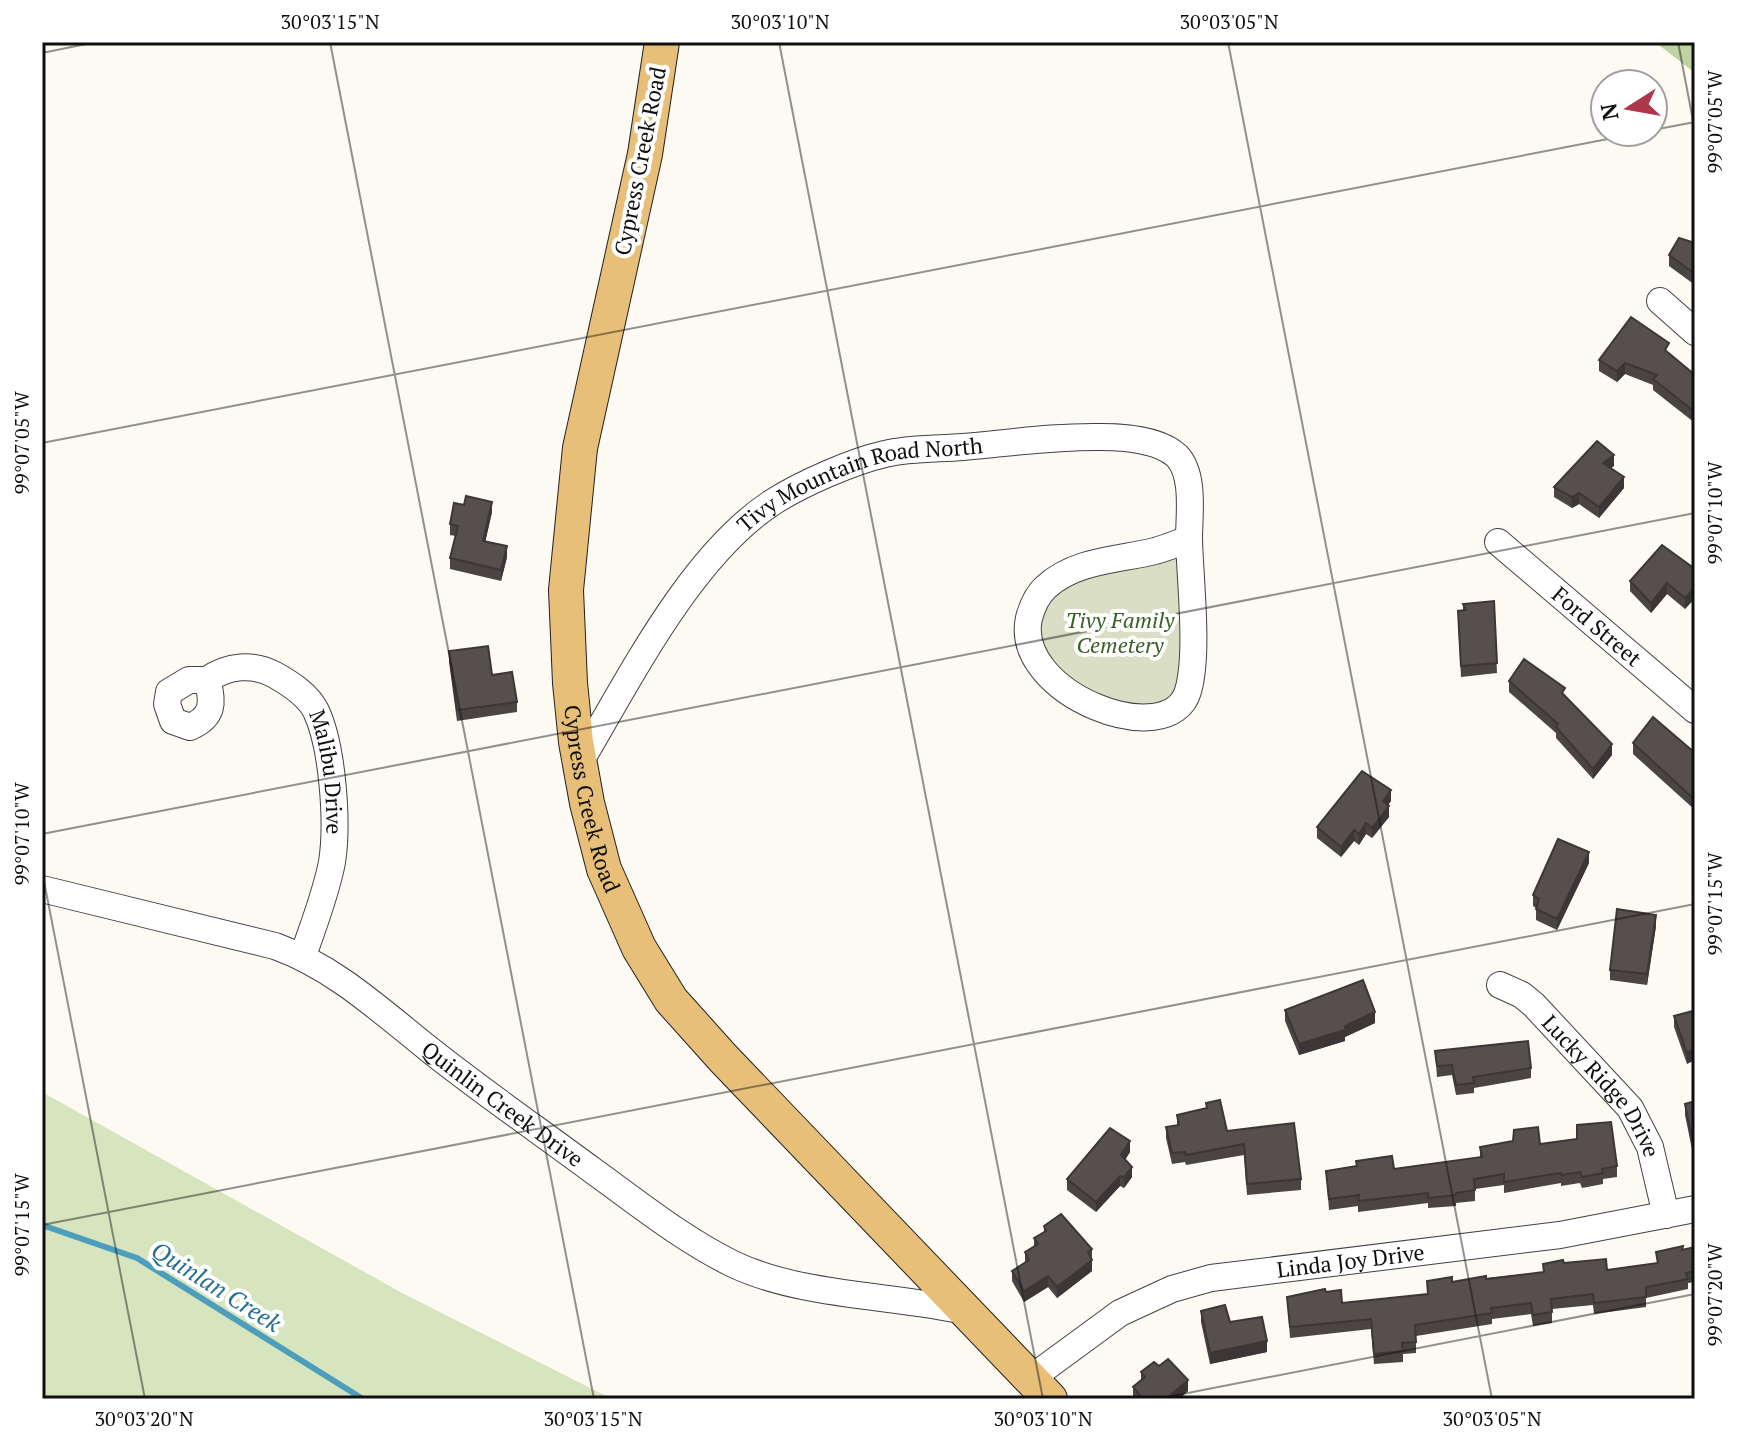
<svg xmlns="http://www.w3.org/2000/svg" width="1737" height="1441" font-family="'PT Serif',serif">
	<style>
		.green { fill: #d7e5bf }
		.forest { fill: #bed3a1 }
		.cemetery { fill: #d9dec5 }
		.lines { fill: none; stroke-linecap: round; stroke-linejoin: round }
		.stream { stroke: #4d9ebd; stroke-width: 6 }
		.minor-casing { stroke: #424242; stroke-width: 28 }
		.major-casing { stroke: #202020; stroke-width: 36 }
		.minor { stroke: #fff; stroke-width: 26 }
		.major { stroke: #e8bf78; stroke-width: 34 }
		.wall { fill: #4a4442 }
		.shaded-wall { fill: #3c3736 }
		.building { fill: #564f4d; stroke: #3c3736; stroke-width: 2 }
		.ticks { fill: none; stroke: #0f0f0f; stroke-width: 2; stroke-opacity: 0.45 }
		.labels { text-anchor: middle; stroke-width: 8; stroke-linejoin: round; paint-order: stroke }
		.street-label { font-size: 22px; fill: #0f0f0f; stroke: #fff }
		.park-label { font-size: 22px; font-style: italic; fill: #395f27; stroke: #fff }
		.water-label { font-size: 24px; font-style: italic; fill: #277092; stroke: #fff }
		.neatline { fill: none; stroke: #0f0f0f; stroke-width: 3 }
		.ticks-label { font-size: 20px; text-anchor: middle; fill: #0f0f0f }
	</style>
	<rect width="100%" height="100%" fill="#fdfaf3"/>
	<path class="green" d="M42 1092 404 1294 612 1399H42Z"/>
	<path class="forest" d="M1655 42H1695V73Z"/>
	<path class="cemetery" d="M1183 549 1181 681 1165 703 1143 709 1117 704 1069 678 1051 660 1042 638 1041 620 1059 586Z"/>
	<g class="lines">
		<path class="stream" d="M42 1225 137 1258 363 1399"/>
		<defs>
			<g id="minor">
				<path d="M1660 301 1695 332"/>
				<path d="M1189 539C1190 580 1199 654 1188 691 1170 754 1012 694 1029 618 1032 607 1037 595 1046 587 1075 560 1118 560 1155 551 1166 548 1178 543 1189 539Z"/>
				<path id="s1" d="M1498 542 1695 710"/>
				<path d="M189 680H207C214 703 213 717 190 727L173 721 167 704 169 692Z"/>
				<path id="s2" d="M207 680C228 665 253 663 275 675 291 684 308 695 316 711 333 747 338 824 332 862 326 894 313 926 303 956"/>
				<path id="s3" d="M580 762C630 678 691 555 773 502 801 484 853 461 885 454 909 448 938 449 963 447 1009 443 1056 436 1102 437 1124 437 1160 440 1177 456 1195 475 1189 515 1189 539"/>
				<path id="s4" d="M42 889 275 946C334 967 381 1011 430 1050 483 1092 538 1130 592 1170 638 1203 682 1239 733 1264 800 1296 892 1295 965 1311"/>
				<path id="s5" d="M1500 985 1522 995 1534 1005 1630 1108 1650 1147 1666 1215"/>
				<path id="s6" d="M1030 1379 1120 1313 1172 1289 1211 1278 1560 1235 1695 1209"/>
			</g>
			<g id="major">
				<path id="s7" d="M662 42 645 154 580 448 566 590 570 683 576 742 587 803 604 869 639 948 671 1000 723 1058 1050 1399"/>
			</g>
		</defs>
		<use href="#minor" class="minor-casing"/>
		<use href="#major" class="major-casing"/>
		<use href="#minor" class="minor"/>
		<use href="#major" class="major"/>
	</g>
	<path class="wall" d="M1695 243V285L1669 266V255Z
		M1695 286V302L1692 299V289Z
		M1669 354 1695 375V423L1653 390V385L1625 374 1617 382 1599 371V360Z
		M1614 466 1611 468 1624 488 1599 518 1579 504 1572 508 1554 497V487Z
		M492 512 485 542 507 557 501 581 450 569V558L456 536 450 535V524Z
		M1695 569V598L1685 609 1667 594 1651 613 1630 591V581Z
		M1494 601 1497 673 1461 677 1458 622 1463 610V604Z
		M449 651 492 675 517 702V712L457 721 449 662Z
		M1509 681 1565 696 1612 755 1593 779 1556 738V733L1509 692Z
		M1633 743 1695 753V810L1633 754Z
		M1391 801 1388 805 1389 817 1372 838 1366 834 1359 845 1354 841 1341 857 1317 838V827Z
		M1589 863 1557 930 1536 920V908L1533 906V895Z
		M1656 926 1647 985 1610 980V970Z
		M1285 1010 1375 1023 1345 1037V1041L1299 1055 1285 1021Z
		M1695 1014 1687 1064 1674 1027V1016Z
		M1435 1051 1531 1068V1078L1474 1088V1093L1456 1095 1452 1075 1437 1077Z
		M1695 1101V1164L1685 1115V1104Z
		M1177 1115 1227 1131 1301 1179V1190L1247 1195 1244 1155 1186 1165 1185 1162 1172 1164 1166 1138V1127L1177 1125Z
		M1540 1144 1617 1166V1177L1603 1179V1184L1582 1188 1580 1183 1561 1186V1183L1504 1193V1185L1475 1189V1201L1456 1203V1206L1428 1208V1203L1358 1212V1206L1329 1210 1326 1171 1356 1167V1161L1394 1169 1480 1157V1147Z
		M1130 1152 1125 1160 1132 1177 1124 1188 1120 1186 1096 1212 1067 1190V1179Z
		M1044 1226 1092 1249V1271L1057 1298 1048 1287 1024 1302 1012 1281V1271L1025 1262V1252L1034 1247V1238L1044 1232Z
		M1695 1247V1282L1688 1283V1289L1646 1298V1307L1594 1314 1593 1305 1552 1309V1323L1533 1326 1531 1314 1492 1319V1324L1416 1336V1353L1403 1354V1362L1374 1364 1371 1329 1290 1338 1287 1297 1326 1292 1342 1303 1427 1294V1281L1452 1282 1543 1272V1264L1564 1263 1607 1270 1657 1263 1656 1252 1683 1250Z
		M1201 1311 1230 1322 1267 1352 1210 1364 1201 1322Z
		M1141 1372 1188 1391 1179 1399H1135L1133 1397V1387L1141 1380Z"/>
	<path class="shaded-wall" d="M1625 363V374L1617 382V371Z
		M1614 455V466L1603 474V463Z
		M1624 477V488L1599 518V507Z
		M1579 493V504L1572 508V497Z
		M492 502V512L483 552V541Z
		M507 546V557L501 581V570Z
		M1667 583V594L1651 613V603Z
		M1695 588V598L1685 609V598Z
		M1612 744V755L1593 779V769Z
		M1391 790V801L1383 811V801Z
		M1389 806V817L1372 838V828Z
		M1366 823V834L1359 845V834Z
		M1354 830V841L1341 857V847Z
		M1589 852V863L1557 930V919Z
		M1656 915V926L1647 985V974Z
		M1375 1012V1023L1345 1037V1041L1299 1055V1044L1345 1026Z
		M1695 1049V1060L1687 1064V1053Z
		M1130 1141V1152L1121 1166V1155Z
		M1132 1167V1177L1124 1188V1177Z
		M1120 1176V1186L1096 1212V1202Z
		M1092 1260V1271L1057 1298V1287Z
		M1048 1276V1287L1024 1302V1291Z
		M1267 1341V1352L1210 1364V1353Z
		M1188 1380V1391L1179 1399H1166Z"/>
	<path class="building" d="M1679 238 1695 243V274L1669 255Z
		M1631 317 1669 343 1665 350 1695 375V412L1653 379 1657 375 1625 363 1617 371 1599 360Z
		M1597 441 1614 455 1603 463 1624 477 1599 507 1579 493 1572 497 1554 487Z
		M466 496 492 502 483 541 507 546 501 570 450 558 458 526 450 524 454 503 464 505Z
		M1662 545 1695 569V588L1685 598 1667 583 1651 603 1630 581Z
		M1494 601 1497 663 1461 666 1458 611 1466 610 1463 604Z
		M488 646 492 675 512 672 517 702 457 710 449 651Z
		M1524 659 1565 688 1562 693 1612 744 1593 769 1556 727 1558 724 1509 681Z
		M1653 717 1695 753V762L1693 764 1695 765V800L1633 743Z
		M1362 771 1391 790 1383 801 1389 806 1372 828 1366 823 1359 834 1354 830 1341 847 1317 827Z
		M1558 839 1589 852 1557 919 1536 909 1539 899 1533 895Z
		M1617 909 1656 915 1647 974 1610 970Z
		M1363 980 1375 1012 1345 1026V1030L1299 1044 1285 1010Z
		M1693 1011 1695 1014V1049L1687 1053 1674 1016Z
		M1528 1041 1531 1068 1473 1077 1474 1083 1456 1085 1452 1065 1437 1066 1435 1051Z
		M1220 1100 1227 1131 1294 1123 1301 1179 1247 1184 1244 1144 1186 1155 1185 1152 1172 1153 1166 1127 1179 1125 1177 1115 1207 1108 1206 1103Z
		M1695 1101V1154L1685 1104Z
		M1611 1122 1617 1166 1602 1169 1603 1173 1582 1177 1580 1172 1561 1175V1173L1504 1182V1174L1474 1179 1475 1190 1456 1193V1195L1428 1198V1193L1358 1201 1359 1195 1329 1199 1326 1171 1357 1166 1356 1161 1392 1156 1394 1169 1482 1157 1480 1147 1513 1141 1514 1130 1538 1127 1540 1144 1577 1139V1125Z
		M1110 1128 1130 1141 1121 1155 1132 1167 1124 1177 1120 1176 1096 1202 1067 1179Z
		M1061 1214 1092 1249 1088 1252 1092 1260 1057 1287 1048 1276 1024 1291 1012 1271 1029 1260 1025 1252 1038 1244 1034 1238 1046 1231 1044 1226Z
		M1683 1246 1682 1250 1695 1247V1271L1686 1273 1688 1279 1646 1287V1297L1594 1303 1593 1294 1551 1299 1552 1312 1533 1315 1531 1303 1491 1308 1492 1313 1415 1325 1416 1342 1402 1343 1403 1351 1374 1354 1371 1319 1290 1327 1287 1297 1325 1289 1326 1292 1341 1290 1342 1303 1428 1294 1427 1281 1452 1277V1282L1486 1276V1279L1544 1272 1543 1264 1563 1260 1564 1263 1606 1259 1607 1270 1658 1263 1656 1252Z
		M1225 1305 1230 1322 1262 1317 1267 1341 1210 1353 1201 1311Z
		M1168 1359 1188 1380 1166 1399H1143L1133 1387 1145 1377 1141 1372 1154 1362 1159 1366Z"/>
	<path class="ticks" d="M330 42 594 1399M779 42 1043 1399M1228 42 1492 1399M1678 42 1695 131M42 53 96 42M1653 130 1695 122M42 443 1644 132M42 834 1695 513M42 871 145 1399M42 1225 1695 904M1157 1399 1695 1294"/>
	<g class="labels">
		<g class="street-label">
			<text transform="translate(640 161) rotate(-79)" y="8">Cypress Creek Road</text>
			<text dy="8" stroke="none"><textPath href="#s3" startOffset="416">Tivy Mountain Road North</textPath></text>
			<text dy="8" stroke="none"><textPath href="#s1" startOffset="130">Ford Street</textPath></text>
			<text dy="8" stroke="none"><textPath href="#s2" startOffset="190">Malibu Drive</textPath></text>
			<text dy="8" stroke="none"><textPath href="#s7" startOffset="768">Cypress Creek Road</textPath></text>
			<text dy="8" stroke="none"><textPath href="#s5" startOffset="146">Lucky Ridge Drive</textPath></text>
			<text dy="8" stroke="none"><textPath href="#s4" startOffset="518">Quinlin Creek Drive</textPath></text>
			<text dy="8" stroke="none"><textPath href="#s6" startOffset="350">Linda Joy Drive</textPath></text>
		</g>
		<g class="park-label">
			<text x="1120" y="628">Tivy Family<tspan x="1120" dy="25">Cemetery</tspan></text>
		</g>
		<g class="water-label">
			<text transform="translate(216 1287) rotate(32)" y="8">Quinlan Creek</text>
		</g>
	</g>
	<rect width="1737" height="1441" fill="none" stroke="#ffffff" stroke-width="88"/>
	<g transform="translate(1629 108) rotate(259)"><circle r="38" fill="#ffffff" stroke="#9f9f9f" stroke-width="2"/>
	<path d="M0-6L14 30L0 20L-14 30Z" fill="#af374b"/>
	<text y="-12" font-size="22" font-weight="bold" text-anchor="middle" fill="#0f0f0f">N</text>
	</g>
	<rect x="44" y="44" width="1649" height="1353" class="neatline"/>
	<g class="ticks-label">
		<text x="330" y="29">30°03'15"N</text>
		<text x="780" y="29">30°03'10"N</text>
		<text x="1229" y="29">30°03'05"N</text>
		<text transform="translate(1715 122) rotate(-90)" y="7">99°07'05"W</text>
		<text transform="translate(22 443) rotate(-90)" y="7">99°07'05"W</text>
		<text transform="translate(1715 513) rotate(-90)" y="7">99°07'10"W</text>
		<text transform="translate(22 834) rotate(-90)" y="7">99°07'10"W</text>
		<text transform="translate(1715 904) rotate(-90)" y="7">99°07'15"W</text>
		<text transform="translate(22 1225) rotate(-90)" y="7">99°07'15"W</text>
		<text transform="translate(1715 1295) rotate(-90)" y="7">99°07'20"W</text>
		<text x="144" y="1426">30°03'20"N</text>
		<text x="593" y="1426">30°03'15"N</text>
		<text x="1043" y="1426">30°03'10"N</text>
		<text x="1492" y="1426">30°03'05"N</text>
	</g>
</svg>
